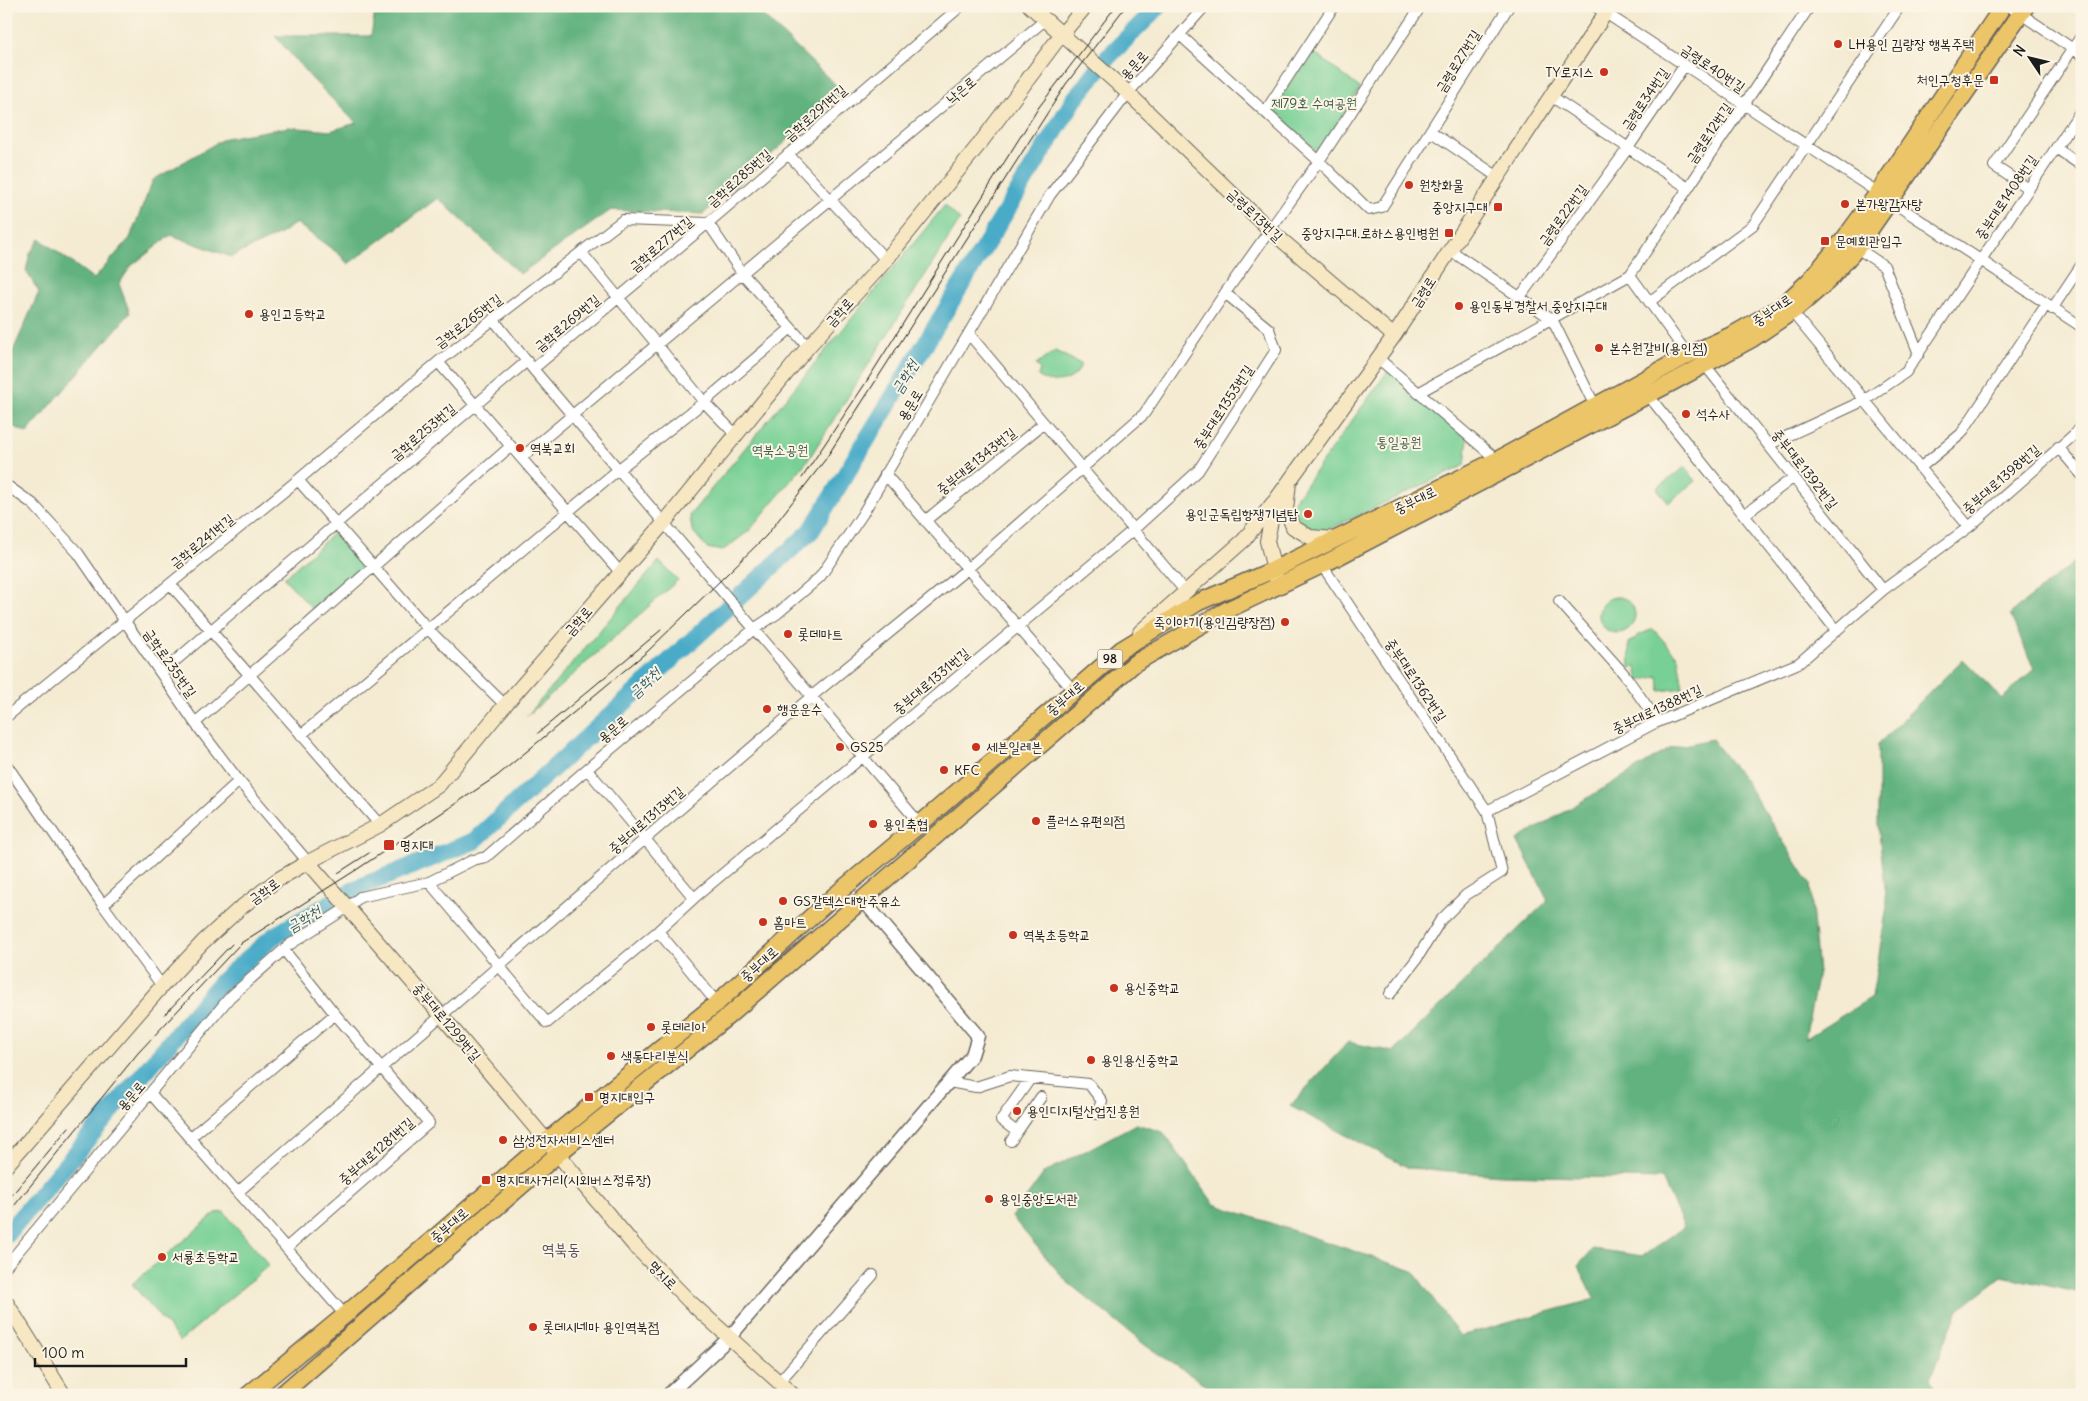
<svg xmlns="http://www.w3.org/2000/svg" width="2088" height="1401" font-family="Delius,'Poor Story',sans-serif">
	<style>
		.green { fill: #79d096; stroke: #4a7659 }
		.forest { fill: #62b27f; stroke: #3f674e }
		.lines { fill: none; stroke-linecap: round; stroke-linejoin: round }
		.river { stroke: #49abc8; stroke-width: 18 }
		.minor-casing { stroke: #68645c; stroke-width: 12 }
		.tertiary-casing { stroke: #68645c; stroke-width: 15 }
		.secondary-casing { stroke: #68645c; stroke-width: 16 }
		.primary-casing { stroke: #68645c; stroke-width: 19 }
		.minor { stroke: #fff; stroke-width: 10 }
		.tertiary { stroke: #fff; stroke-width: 12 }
		.secondary { stroke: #f7e8c3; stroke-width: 14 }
		.primary { stroke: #ecc569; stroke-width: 16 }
		.tram { stroke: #1c1c1c; stroke-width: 1 }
		.poi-dot { fill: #c8321e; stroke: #fcf5e5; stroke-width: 2 }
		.labels { text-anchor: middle; stroke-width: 4; stroke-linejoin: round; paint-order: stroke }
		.shield { fill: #fcf5e5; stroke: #5f5d58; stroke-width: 1 }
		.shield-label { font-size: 12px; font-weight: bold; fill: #1c1c1c }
		.poi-label { font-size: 14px; fill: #1c1c1c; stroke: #fcf5e5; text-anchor: start }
		.street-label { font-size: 14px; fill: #1c1c1c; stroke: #fcf5e5 }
		.park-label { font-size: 14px; fill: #3d5b47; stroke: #fcf5e5 }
		.water-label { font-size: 15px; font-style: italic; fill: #305c69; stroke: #fcf5e5 }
		.quarter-label { font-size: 16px; fill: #574e5f; stroke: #fcf5e5 }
	</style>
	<rect width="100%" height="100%" fill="#fcf5e5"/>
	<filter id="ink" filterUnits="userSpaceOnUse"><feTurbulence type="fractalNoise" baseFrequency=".02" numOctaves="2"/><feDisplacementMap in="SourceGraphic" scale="10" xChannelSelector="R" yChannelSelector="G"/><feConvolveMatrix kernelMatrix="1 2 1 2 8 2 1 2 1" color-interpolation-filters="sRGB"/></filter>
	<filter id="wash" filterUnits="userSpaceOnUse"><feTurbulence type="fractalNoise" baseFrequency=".0096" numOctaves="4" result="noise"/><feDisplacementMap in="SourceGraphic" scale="20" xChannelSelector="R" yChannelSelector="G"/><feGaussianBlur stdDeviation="1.12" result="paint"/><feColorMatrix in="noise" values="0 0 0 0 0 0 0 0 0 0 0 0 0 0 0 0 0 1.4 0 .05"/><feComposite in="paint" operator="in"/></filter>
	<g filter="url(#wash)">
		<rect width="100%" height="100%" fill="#f4ebd2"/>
		<path class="green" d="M1312 51 1360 88 1318 153 1272 110Z
			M945 205 960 220 808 460 749 531 722 551 707 548 692 530 690 515Z
			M1055 351 1081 364C1077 383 1050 387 1038 376L1040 369 1036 365Z
			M1390 368 1468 436 1465 465 1321 533 1306 532 1295 519 1291 505Z
			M1685 467 1696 481 1668 503 1657 488Z
			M336 531 367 565 315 612 284 578Z
			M659 561 678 580 527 716Z
			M1599 615a18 18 0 1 1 36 0a18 18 0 1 1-36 0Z
			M1653 629 1678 657 1683 688 1660 691 1658 676 1639 681 1636 667 1630 669 1629 643 1639 635Z
			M224 1212 269 1265 180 1341 132 1284 216 1213Z"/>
		<path class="forest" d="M376 6H753L843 92 703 214 611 210 520 274 438 198 348 264 339 254 296 223 280 234 231 257 171 235 131 266 119 284 130 313 27 433 6 423V367L39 292 26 271 30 253 40 239 94 279 130 238 153 180 225 138 289 127 330 131 356 123 313 80 275 36H371Z
			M2082 556V1293L2002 1276 1958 1310 1930 1379 1939 1395H1221L1145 1345 1066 1281 1012 1217 1044 1173 1136 1124 1163 1132 1214 1204 1413 1271 1460 1336 1595 1299 1578 1266 1593 1249 1643 1256 1684 1227 1662 1179 1501 1175 1409 1168 1290 1106 1348 1042 1393 1052 1548 900 1517 840 1671 748 1712 739 1745 781 1810 884 1818 973 1805 1039 1872 997 1887 906 1878 824V744L1963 659 2002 699 2034 669 2010 614Z"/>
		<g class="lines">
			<path class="river" d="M6 1235 222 981 274 936 355 889 474 841 811 531 1074 100 1107 58 1159 6"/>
		</g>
	</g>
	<g filter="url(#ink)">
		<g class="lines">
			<defs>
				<path id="minor" d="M1595 6 2082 327
					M2009 6 2082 55
					M1180 35 1319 161 1369 210 1382 207 1509 6
					M1551 96 1688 188
					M1265 112 1334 6
					M1430 131 1498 177
					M2056 148 2082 166
					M788 154 886 260
					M2029 189 1994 166 2082 35
					M708 223 742 273 808 347
					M1857 248 1884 266 1919 354
					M1450 250 1552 319 1595 406
					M581 252 704 402 735 434
					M1630 275 1688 355
					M1520 297 1628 148 1684 66
					M1649 302 1753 225 1900 6
					M2052 309 2082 264
					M1792 312 1969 527
					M493 319 533 369 920 824
					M969 334 1185 591
					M1379 359 1497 460
					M438 362 620 572
					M1705 365 1883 590
					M533 369 708 223 961 6
					M1418 393 1630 275 1810 6
					M1648 395 1836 630
					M1768 445 1865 400 1906 372 2082 109
					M2058 447 2082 475
					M521 458 1045 20
					M1921 467 1961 434 2046 305
					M885 474 1074 691
					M298 480 428 629 505 705
					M6 485 33 504 78 553 195 723 239 781 308 862
					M1744 515 1794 477
					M925 521 1044 423
					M1322 565 1487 811 1502 872 1466 895 1440 921 1416 960 1390 994
					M171 585 380 825
					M1559 601 1624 674 1658 722
					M161 673 527 361
					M6 717 298 480 438 362 623 220 708 223
					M195 723 511 446
					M301 735 619 469 704 402 790 329
					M6 764 103 905 162 986
					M587 769 694 898
					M1487 811 1653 724 1799 663 1883 590 1969 527 2077 432 2082 424
					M429 882 547 1023 658 931 694 898 1133 530 1198 471 1276 350 1269 329 1225 293
					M103 905 239 781
					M658 931 717 1003
					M284 950 335 1014 429 1123 286 1248
					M1030 1079 1001 1120 1017 1132 1041 1097
					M949 1082 976 1087 1010 1076 1089 1084 1102 1101 1096 1114
					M151 1094 345 1315
					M191 1137 335 1014
					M1011 1141 1017 1132
					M238 1192 645 839 812 696 967 569 1144 414 1225 293 1319 161 1421 6
					M6 1266 230 997 289 945 348 907 360 897 429 882 473 860 486 857 587 769 754 629 778 613 820 577 862 515 1050 195 1128 93 1205 6
					M779 1382 873 1275"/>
				<path id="tertiary" d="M668 1395 729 1338 972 1055 978 1036 862 899"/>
				<path id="secondary" d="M1030 6 1128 93 1271 231 1394 336
					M1289 483 1286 509 1293 527 1310 537 1336 539
					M1276 578 1267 541 1275 501 1394 336 1610 6
					M1140 632 1244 540 1273 503
					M308 862 441 1015 633 1244 689 1301 793 1395
					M6 1166 162 986 203 942 239 909 277 880 308 862 380 825 439 785 505 705 664 523 808 347 886 260 981 142 1061 35 1086 6
					M6 1302 64 1395"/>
				<path id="primary" d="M248 1395 345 1315 548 1140 717 1003 833 897 920 824 1122 649 1199 602 1273 570 1497 460 1688 355 1734 334 1781 307 1810 280 1844 239 1877 194 2003 6
					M281 1395 559 1153 727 1017 1135 663 1227 610 1322 565 1671 383 1752 339 1796 309 1829 280 1857 248 2026 6"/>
			</defs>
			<use href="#minor" class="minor-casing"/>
			<use href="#tertiary" class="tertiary-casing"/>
			<use href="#secondary" class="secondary-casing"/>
			<use href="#primary" class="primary-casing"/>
			<use href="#minor" class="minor"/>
			<use href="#tertiary" class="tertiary"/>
			<use href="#secondary" class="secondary"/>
			<use href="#primary" class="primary"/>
			<path class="tram" d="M802 478 865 384 1039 107 1116 6
				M538 733 661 630
				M338 873 369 853
				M165 1014 232 944
				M6 1202 69 1127
				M6 1216 138 1053 241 943 356 870 497 776 648 651 766 536 825 460 1066 84 1126 6"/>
		</g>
	</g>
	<g class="poi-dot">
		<circle cx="1838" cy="44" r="5"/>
		<circle cx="1604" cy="72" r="5"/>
		<rect x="1989" y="75" width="10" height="10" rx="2.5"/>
		<circle cx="1409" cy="185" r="5"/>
		<circle cx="1845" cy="204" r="5"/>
		<rect x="1493" y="202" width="10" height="10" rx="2.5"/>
		<rect x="1444" y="228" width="10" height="10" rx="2.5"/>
		<rect x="1820" y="236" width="10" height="10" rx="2.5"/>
		<circle cx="1459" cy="306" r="5"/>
		<circle cx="249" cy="314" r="5"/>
		<circle cx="1599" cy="348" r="5"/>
		<circle cx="1686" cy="414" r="5"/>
		<circle cx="520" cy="448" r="5"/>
		<circle cx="1308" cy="514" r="5"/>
		<circle cx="1285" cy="622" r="5"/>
		<circle cx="788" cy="634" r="5"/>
		<circle cx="767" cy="709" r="5"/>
		<circle cx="840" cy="747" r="5"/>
		<circle cx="976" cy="747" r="5"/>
		<circle cx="944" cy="770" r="5"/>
		<circle cx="1036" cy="821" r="5"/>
		<circle cx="873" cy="824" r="5"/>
		<rect x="383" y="839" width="12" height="12" rx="2.5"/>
		<circle cx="783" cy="901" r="5"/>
		<circle cx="763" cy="922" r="5"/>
		<circle cx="1013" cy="935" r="5"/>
		<circle cx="1114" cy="988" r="5"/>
		<circle cx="651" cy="1027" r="5"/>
		<circle cx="611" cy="1056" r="5"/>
		<circle cx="1091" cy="1060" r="5"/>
		<rect x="584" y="1092" width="10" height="10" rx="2.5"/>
		<circle cx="1017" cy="1111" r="5"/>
		<circle cx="503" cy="1140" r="5"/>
		<rect x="481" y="1175" width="10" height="10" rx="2.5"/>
		<circle cx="989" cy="1199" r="5"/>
		<circle cx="162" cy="1257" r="5"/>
		<circle cx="533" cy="1327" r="5"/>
	</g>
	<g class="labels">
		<rect class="shield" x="1097.5" y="649.5" width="25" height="19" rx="4"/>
		<g class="shield-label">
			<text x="1110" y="663">98</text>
		</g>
		<g class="poi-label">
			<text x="1848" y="49">LH용인 김량장 행복주택</text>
			<text x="1594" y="77" text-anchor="end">TY로지스</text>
			<text x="1984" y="85" text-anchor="end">처인구청후문</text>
			<text x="1419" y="190">원창화물</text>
			<text x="1855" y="209">본가왕감자탕</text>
			<text x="1488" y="212" text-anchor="end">중앙지구대</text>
			<text x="1439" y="238" text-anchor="end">중앙지구대.로하스용인병원</text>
			<text x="1835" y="246">문예회관입구</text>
			<text x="1469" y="311">용인동부경찰서 중앙지구대</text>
			<text x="259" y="319">용인고등학교</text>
			<text x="1609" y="353">본수원갈비(용인점)</text>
			<text x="1696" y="419">석수사</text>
			<text x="530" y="453">역북교회</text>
			<text x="1298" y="519" text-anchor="end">용인군독립항쟁기념탑</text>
			<text x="1275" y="627" text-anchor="end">죽이야기(용인김량장점)</text>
			<text x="798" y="639">롯데마트</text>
			<text x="777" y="714">행운운수</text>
			<text x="850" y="752">GS25</text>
			<text x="986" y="752">세븐일레븐</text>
			<text x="954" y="775">KFC</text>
			<text x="1046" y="826">플러스유편의점</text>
			<text x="883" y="829">용인축협</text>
			<text x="400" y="850">명지대</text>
			<text x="793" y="906">GS칼텍스대한주유소</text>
			<text x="773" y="927">홈마트</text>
			<text x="1023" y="940">역북초등학교</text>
			<text x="1124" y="993">용신중학교</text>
			<text x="661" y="1032">롯데리아</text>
			<text x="621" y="1061">색동다리분식</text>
			<text x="1101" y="1065">용인용신중학교</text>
			<text x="599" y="1102">명지대입구</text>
			<text x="1027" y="1116">용인디지털산업진흥원</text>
			<text x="513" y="1145">삼성전자서비스센터</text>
			<text x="496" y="1185">명지대사거리(시외버스정류장)</text>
			<text x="999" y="1204">용인중앙도서관</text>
			<text x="172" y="1262">서룡초등학교</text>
			<text x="543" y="1332">롯데시네마 용인역북점</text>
		</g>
		<g class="street-label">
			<text transform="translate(1458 61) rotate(-58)" y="5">금령로27번길</text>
			<text transform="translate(1134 65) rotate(-48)" y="5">용문로</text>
			<text transform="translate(1713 68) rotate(34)" y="5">금령로40번길</text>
			<text transform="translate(961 90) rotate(-40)" y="5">낙은로</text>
			<text transform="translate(1645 99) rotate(-56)" y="5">금령로34번길</text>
			<text transform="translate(815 113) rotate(-41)" y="5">금학로291번길</text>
			<text transform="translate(1709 133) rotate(-56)" y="5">금령로12번길</text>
			<text transform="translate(739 178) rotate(-41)" y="5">금학로285번길</text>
			<text transform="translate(2006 197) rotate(-56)" y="5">중부대로1408번길</text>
			<text transform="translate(1255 215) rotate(43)" y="5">금령로13번길</text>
			<text transform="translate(1563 215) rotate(-54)" y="5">금령로22번길</text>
			<text transform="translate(661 244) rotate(-40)" y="5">금학로277번길</text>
			<text transform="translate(1423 292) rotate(-57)" y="5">금령로</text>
			<text transform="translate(1772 310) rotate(-35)" y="5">중부대로</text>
			<text transform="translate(839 312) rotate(-48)" y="5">금학로</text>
			<text transform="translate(468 321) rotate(-37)" y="5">금학로265번길</text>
			<text transform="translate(567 323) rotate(-40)" y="5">금학로269번길</text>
			<text transform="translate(910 405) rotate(-59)" y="5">용문로</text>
			<text transform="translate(1223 407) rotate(-57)" y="5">중부대로1353번길</text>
			<text transform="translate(423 432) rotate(-40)" y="5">금학로253번길</text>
			<text transform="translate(976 461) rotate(-39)" y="5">중부대로1343번길</text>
			<text transform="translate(1805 469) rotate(52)" y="5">중부대로1392번길</text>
			<text transform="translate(2001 479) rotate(-41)" y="5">중부대로1398번길</text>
			<text transform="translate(1415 500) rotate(-26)" y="5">중부대로</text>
			<text transform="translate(202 541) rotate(-39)" y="5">금학로241번길</text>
			<text transform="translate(578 621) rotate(-49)" y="5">금학로</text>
			<text transform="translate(170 663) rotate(55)" y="5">금학로235번길</text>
			<text transform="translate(1416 680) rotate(56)" y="5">중부대로1362번길</text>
			<text transform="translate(931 681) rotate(-40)" y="5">중부대로1331번길</text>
			<text transform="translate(1065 698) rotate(-41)" y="5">중부대로</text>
			<text transform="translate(1657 709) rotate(-25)" y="5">중부대로1388번길</text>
			<text transform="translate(613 729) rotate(-40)" y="5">용문로</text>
			<text transform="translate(646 820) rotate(-41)" y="5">중부대로1313번길</text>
			<text transform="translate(264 891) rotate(-36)" y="5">금학로</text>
			<text transform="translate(759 964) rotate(-42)" y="5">중부대로</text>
			<text transform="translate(447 1022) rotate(50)" y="5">중부대로1299번길</text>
			<text transform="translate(131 1096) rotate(-49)" y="5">용문로</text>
			<text transform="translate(376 1151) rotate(-41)" y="5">중부대로1281번길</text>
			<text transform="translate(449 1225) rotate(-41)" y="5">중부대로</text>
			<text transform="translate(663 1275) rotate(46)" y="5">명지로</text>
		</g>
		<g class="park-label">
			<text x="1314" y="108">제79호 수여공원</text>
			<text x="1399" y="447">통일공원</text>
			<text x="780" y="455">역북소공원</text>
		</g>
		<g class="water-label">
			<text transform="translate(905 377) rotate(-59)" y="5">금학천</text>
			<text transform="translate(645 683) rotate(-43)" y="5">금학천</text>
			<text transform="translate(304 919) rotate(-31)" y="5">금학천</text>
		</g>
		<g class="quarter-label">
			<text x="561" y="1255">역북동</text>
		</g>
	</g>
	<rect width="2088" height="1401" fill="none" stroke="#fcf5e5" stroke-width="25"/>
	<g transform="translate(2030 58) rotate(305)" stroke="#fcf5e5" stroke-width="4" paint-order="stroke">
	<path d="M0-4L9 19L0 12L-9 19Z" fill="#1c1c1c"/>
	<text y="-8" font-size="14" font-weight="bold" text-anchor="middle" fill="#1c1c1c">N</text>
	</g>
	<path d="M35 1358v8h151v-8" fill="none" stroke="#1c1c1c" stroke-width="2.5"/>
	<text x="42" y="1358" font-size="15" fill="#1c1c1c" stroke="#fcf5e5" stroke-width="4" paint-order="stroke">100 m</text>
</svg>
